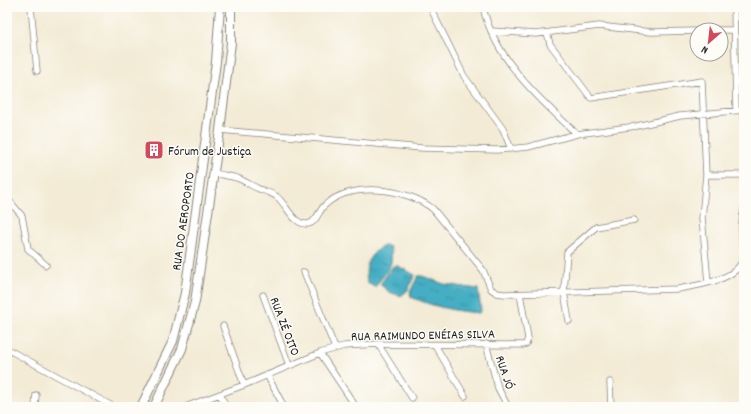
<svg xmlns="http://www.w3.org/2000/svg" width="751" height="414" font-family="Dekko,sans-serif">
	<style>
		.water { fill: url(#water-ripples); stroke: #306570 }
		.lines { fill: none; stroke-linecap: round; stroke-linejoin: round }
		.street-casing { stroke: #888478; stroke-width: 7 }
		.secondary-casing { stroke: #888478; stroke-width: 10 }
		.street { stroke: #fff; stroke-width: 5.5 }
		.secondary { stroke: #fff; stroke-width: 8 }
		.labels { text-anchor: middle; stroke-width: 3; stroke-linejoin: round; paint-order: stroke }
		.poi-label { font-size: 13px; fill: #1c1c1c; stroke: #fdfcf7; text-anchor: start }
		.street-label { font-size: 13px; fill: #1c1c1c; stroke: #fdfcf7 }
	</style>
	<defs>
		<pattern id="water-ripples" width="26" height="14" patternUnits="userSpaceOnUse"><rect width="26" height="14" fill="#44aec3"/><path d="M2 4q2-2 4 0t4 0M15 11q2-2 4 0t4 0" fill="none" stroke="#388d9e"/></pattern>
	</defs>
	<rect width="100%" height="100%" fill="#fdfcf7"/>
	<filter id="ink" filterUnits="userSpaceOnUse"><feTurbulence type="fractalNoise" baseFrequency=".025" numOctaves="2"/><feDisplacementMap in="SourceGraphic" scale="8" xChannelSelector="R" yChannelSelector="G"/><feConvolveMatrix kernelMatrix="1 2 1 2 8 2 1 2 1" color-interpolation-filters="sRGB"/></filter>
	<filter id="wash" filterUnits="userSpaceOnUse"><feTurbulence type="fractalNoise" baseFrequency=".012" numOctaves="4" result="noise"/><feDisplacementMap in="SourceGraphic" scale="16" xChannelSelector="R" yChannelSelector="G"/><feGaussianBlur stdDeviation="0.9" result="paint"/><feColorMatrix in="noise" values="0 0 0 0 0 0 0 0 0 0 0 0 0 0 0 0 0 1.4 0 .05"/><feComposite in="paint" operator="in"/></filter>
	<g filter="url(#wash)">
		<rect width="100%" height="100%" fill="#f3ebd5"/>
		<path class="water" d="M386 245 390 247C395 268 386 271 375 287L367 283C364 264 369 253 386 245Z
			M393 266H398L415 275 408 290 401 296 389 292 381 285V283Z
			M418 276H422L444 284 478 289 481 310 479 313C454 311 434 307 411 297L410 292Z"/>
	</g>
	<g filter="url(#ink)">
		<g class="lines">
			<defs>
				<path id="street" d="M31 7 37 71
					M432 7V11L464 76 503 129 511 149
					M483 7C494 58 540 100 577 134
					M734 7 736 110
					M716 30H734
					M491 31 536 34 599 26 651 32 697 31
					M547 33 550 44 591 98 702 81 706 175 702 218 708 282
					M742 110 744 119
					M220 130 422 148 497 150 528 147 577 134 637 126 680 116 744 110
					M214 173C221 175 230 176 237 178 245 181 252 186 259 189 265 191 271 193 276 196 286 203 293 225 307 224 316 224 319 210 325 205 351 181 407 188 433 209L483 270 491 289 497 293 504 294 677 289C696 286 739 280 743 258 745 251 742 243 742 236 741 226 742 218 744 208
					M706 175H744
					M7 198 22 216 28 249 46 265
					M304 272 335 348
					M263 295 289 365
					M569 321 564 292 567 252 596 227 634 220
					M223 326 244 385
					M378 344 412 398
					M486 344 498 388 508 407
					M435 345 465 396
					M7 349 114 407
					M320 353 356 407
					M267 375 284 407
					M610 382 611 407
					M220 394 226 407
					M35 407 36 395
					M185 407 244 385 320 353 344 346 378 344 523 345 526 344 528 338 520 294"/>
				<path id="secondary" d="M141 407 173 341 185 293 216 62 220 7
					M154 407 182 349 195 302 220 130 231 43V7"/>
			</defs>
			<use href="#street" class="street-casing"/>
			<use href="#secondary" class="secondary-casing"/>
			<use href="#street" class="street"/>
			<use href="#secondary" class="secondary"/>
		</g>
	</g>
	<defs>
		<symbol id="building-square" viewBox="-11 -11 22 22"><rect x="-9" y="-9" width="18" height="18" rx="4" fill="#d1495b" stroke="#fdfcf7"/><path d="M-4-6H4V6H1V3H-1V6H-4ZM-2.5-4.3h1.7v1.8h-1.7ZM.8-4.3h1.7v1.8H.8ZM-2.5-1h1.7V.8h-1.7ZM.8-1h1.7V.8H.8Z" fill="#fff"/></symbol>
	</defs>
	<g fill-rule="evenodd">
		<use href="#building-square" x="143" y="139" width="22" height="22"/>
	</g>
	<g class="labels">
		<g class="poi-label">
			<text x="168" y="155">Fórum de Justiça</text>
		</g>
		<g class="street-label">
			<text transform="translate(182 221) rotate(-82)" y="5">RUA DO AEROPORTO</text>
			<text transform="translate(286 326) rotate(69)" y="5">RUA ZÉ OITO</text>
			<text transform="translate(423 334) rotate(-1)" y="5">RUA RAIMUNDO ENÉIAS SILVA</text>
			<text transform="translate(506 372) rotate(71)" y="5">RUA JÓ</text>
		</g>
	</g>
	<rect width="751" height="414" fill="none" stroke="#fdfcf7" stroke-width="24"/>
	<g transform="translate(709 42) rotate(208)"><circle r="19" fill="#fdfcf7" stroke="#a3a29f"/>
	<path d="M0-3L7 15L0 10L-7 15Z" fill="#d1495b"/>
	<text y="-6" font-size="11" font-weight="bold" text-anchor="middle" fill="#1c1c1c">N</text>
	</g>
</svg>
